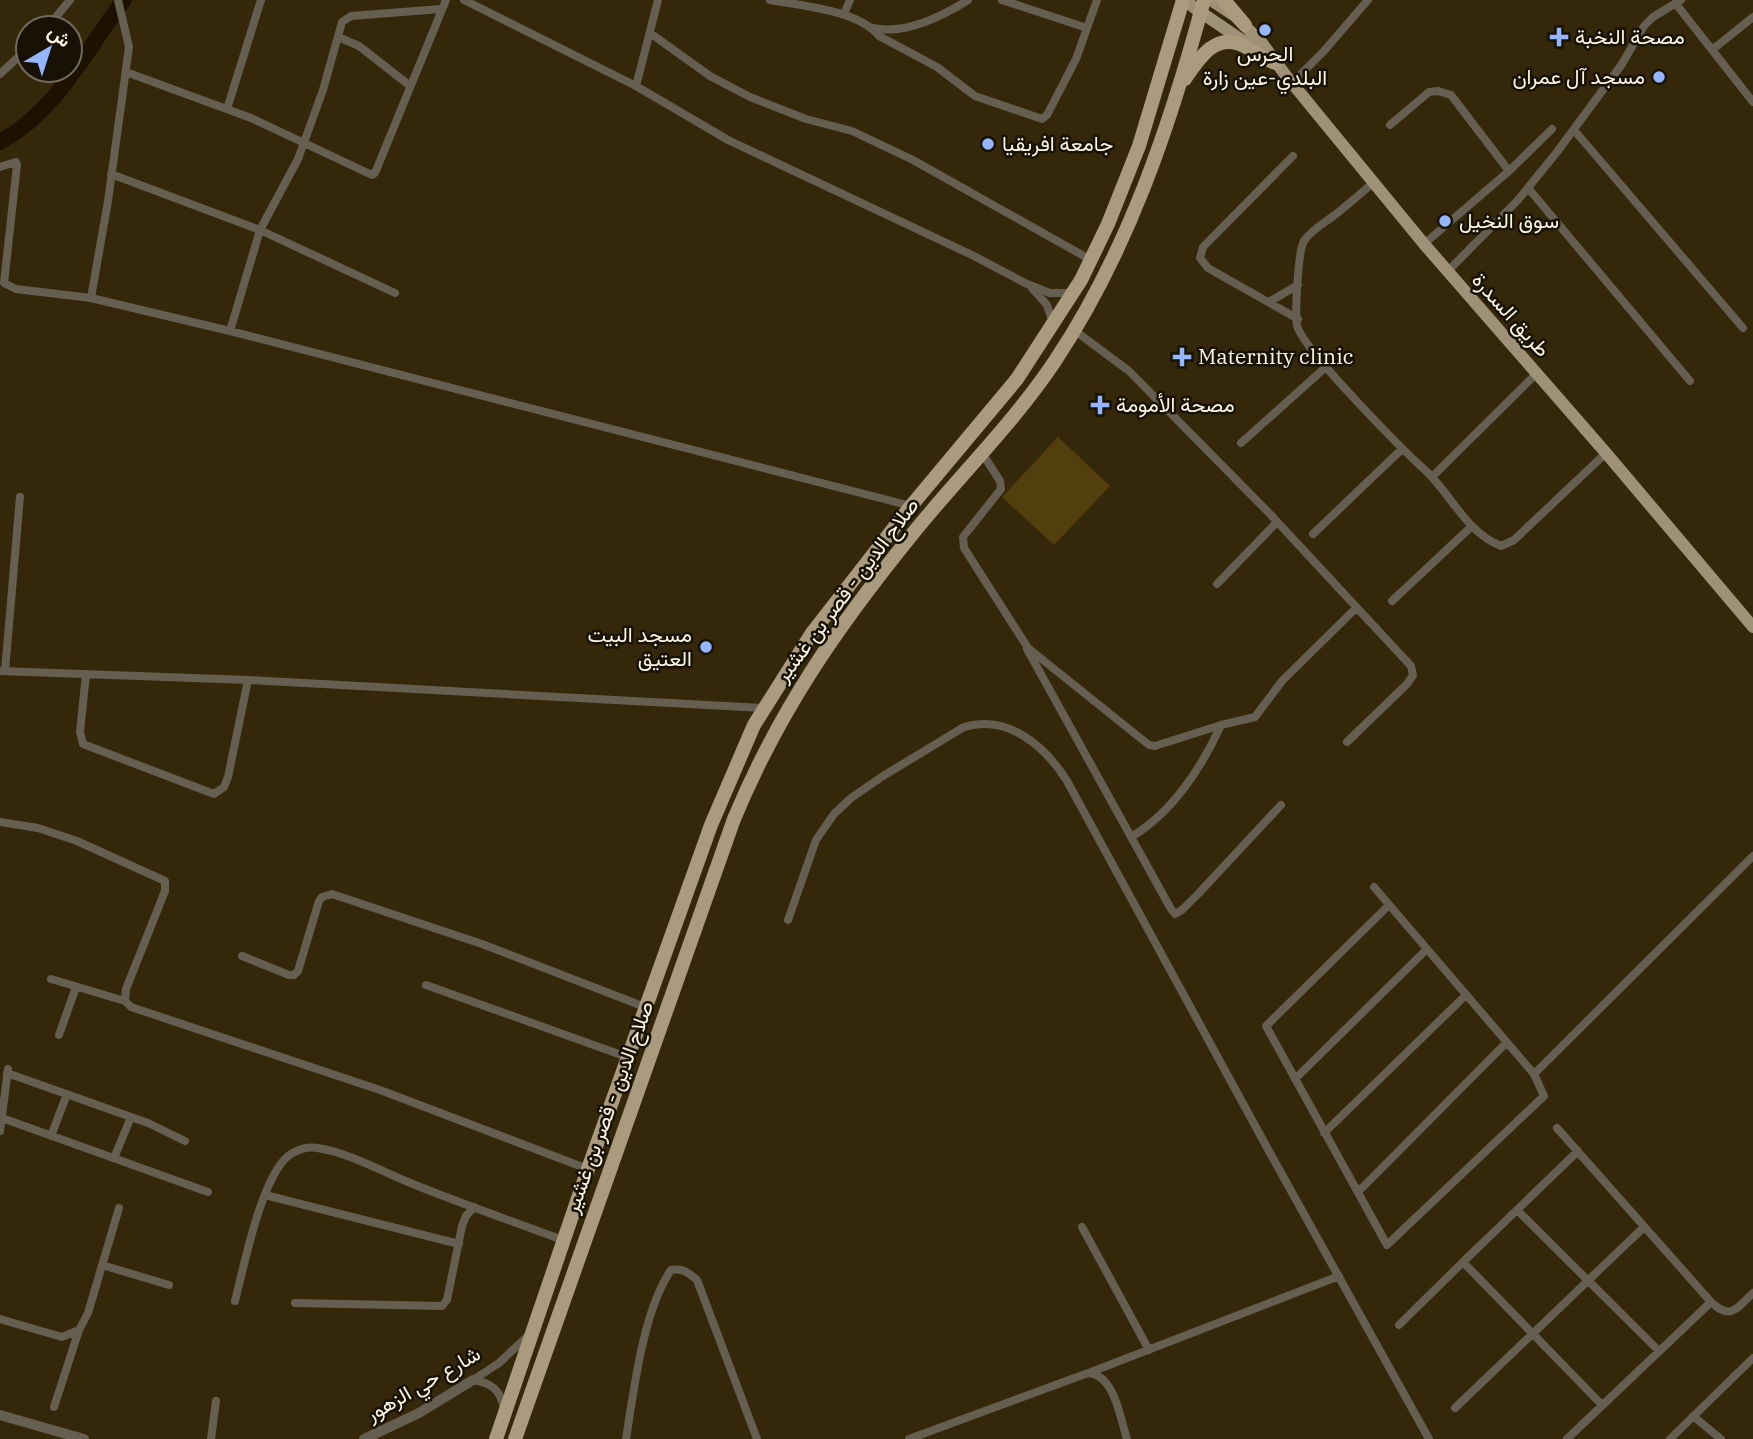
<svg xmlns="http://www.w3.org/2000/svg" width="1753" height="1439" font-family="'IBM Plex Serif',Vazirmatn,serif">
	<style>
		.green { fill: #533f0e }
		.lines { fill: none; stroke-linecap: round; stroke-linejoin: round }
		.river { stroke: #1d1200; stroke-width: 16 }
		.minor { stroke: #655e51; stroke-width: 8 }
		.tertiary { stroke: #655e51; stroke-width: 10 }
		.primary { stroke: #9e9177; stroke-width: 12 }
		.trunk { stroke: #aa9b7e; stroke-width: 14 }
		.poi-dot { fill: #95b6fd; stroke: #181206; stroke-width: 2.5 }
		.labels { text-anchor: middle; stroke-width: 5; stroke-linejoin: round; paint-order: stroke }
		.poi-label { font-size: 21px; fill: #fcf4e3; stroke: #181206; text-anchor: start }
		.street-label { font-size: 21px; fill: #fcf4e3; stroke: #181206 }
	</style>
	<rect width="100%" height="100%" fill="#35280a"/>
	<path class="green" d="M1058 437 1110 486 1054 545 1002 497Z"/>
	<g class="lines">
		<path class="river" d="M0 142C58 110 85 51 124 0"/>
		<path class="minor" d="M118 0 129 47 108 201 91 298 230 331 911 506
			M464 0 636 86 728 140 972 255 1027 284 1050 293H1073
			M770 0C803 6 858 10 879 36L937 67 975 96 1042 119 1047 115 1076 59 1097 0
			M1002 0 1087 28
			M1676 4 1753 102
			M844 14 850 0
			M47 28 70 0
			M873 28C905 35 941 17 968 0
			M650 33 710 76 750 97 806 119 852 131 913 160 1091 260
			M338 37 359 46 409 85
			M1712 50 1753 17
			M126 72 251 118 372 175 375 173 446 0
			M0 74 28 48
			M1292 83 1323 52 1368 0
			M636 86 658 0
			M227 109 261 0
			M1390 125 1429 92 1438 91 1451 95 1509 171
			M1574 130 1743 328
			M1293 156 1203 247 1200 258 1208 268 1298 319
			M0 167 16 162 17 165 4 283 16 289 91 298
			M111 174 260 230 395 293
			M1373 183C1361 193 1349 204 1336 214 1326 222 1311 230 1304 241 1298 250 1295 314 1297 325 1301 348 1405 452 1427 472 1452 496 1467 533 1501 546L1514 540 1606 453
			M1528 188 1690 381
			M1424 244 1509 171 1552 129
			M1447 272 1518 200 1557 152 1622 64 1644 26 1653 17 1681 0
			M1032 288 1047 305 1053 324
			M1269 302 1298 285
			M1074 330 1129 371 1269 513 1411 666 1413 675 1407 684 1347 742
			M230 331 260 230 298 159 323 90 342 22 351 16 441 9
			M1241 443 1327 366
			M982 453 1000 481 1001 489 963 537 964 548 1028 648 1149 745 1155 746 1221 725 1255 717 1282 681 1356 608
			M1432 477 1537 373
			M1313 534 1402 449
			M1217 584 1277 522
			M1392 601 1472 526
			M1027 649 1171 909 1175 914 1182 910 1199 893 1281 805
			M0 671 248 680 763 708
			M5 671 20 497
			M86 674 80 732 83 744 214 794 224 787 228 777 248 680
			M0 822 38 828 77 841 165 881V891L126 989 125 1001 131 1007 380 1090 588 1169
			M1131 837C1172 813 1202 767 1221 725
			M1374 887 1534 1074 1753 856
			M1389 905 1266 1026 1387 1245 1544 1096 1534 1074
			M788 920 816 840 834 814 851 798 883 776 964 727C1008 714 1045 746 1067 781L1270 1153 1429 1439
			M242 956 289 975H294L298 971 319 901 322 897 332 894 482 944 645 1007
			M51 979 125 1001
			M426 985 627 1057
			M59 1035 76 987
			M7 1073 148 1123 185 1141
			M1295 1079 1427 949
			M2 1118 208 1192
			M1557 1128 1711 1302 1567 1439
			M0 1131 8 1069
			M1324 1133 1466 995
			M51 1136 67 1094
			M114 1158 131 1117
			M1358 1192 1507 1042
			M265 1195 459 1244
			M1517 1210 1659 1351
			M1082 1227 1149 1350
			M1463 1262 1578 1151
			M102 1265 169 1285
			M235 1301C244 1266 261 1179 288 1156 296 1150 307 1146 318 1148 349 1153 379 1170 408 1182 459 1203 512 1221 563 1240
			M1711 1302C1731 1321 1737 1308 1753 1293
			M295 1303 442 1306 447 1300 462 1226 466 1216 474 1207
			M0 1319 62 1337 79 1330 88 1313 119 1208
			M1399 1325 1463 1262 1602 1405
			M1091 1372 1339 1276
			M473 1380 499 1363 530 1334
			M473 1380C491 1383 500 1389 504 1408
			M54 1407 79 1330
			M1455 1408 1644 1227
			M1693 1416 1721 1439
			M211 1439 216 1401
			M626 1439C634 1389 643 1311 671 1270 683 1268 689 1273 697 1280L757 1439
			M909 1439 1088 1373C1115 1375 1120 1418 1127 1439
			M1670 1439 1753 1358"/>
		<path class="tertiary" d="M0 1415 84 1439
			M364 1439 419 1413 473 1380"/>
		<path class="primary" d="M1185 0 1196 9 1249 45
			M1211 0 1235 16 1262 43 1287 77 1424 244 1606 453 1753 627"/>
		<path class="trunk" d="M1224 0 1245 25
			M1185 79C1199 58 1217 30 1246 47 1256 53 1264 60 1276 63
			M496 1439 588 1169 711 825 754 725 812 633 911 506 1017 379 1081 280 1108 224 1139 146 1183 0
			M515 1439 734 819C779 711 837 627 910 537 957 478 1013 424 1055 361 1128 251 1170 126 1204 0"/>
	</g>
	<g class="poi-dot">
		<circle cx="1265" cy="30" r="7"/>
		<path d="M1555.5 26.5h7v7h7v7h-7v7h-7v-7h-7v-7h7z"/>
		<circle cx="1659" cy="77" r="7"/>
		<circle cx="988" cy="144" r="7"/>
		<circle cx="1445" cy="221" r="7"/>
		<path d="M1178.5 346.5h7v7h7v7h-7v7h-7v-7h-7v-7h7z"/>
		<path d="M1096.5 394.5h7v7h7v7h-7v7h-7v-7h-7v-7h7z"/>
		<circle cx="706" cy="647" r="7"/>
	</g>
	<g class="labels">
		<g class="poi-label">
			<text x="1575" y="44">مصحة النخبة</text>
			<text x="1265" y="61" text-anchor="middle">الحرس<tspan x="1265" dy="24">البلدي-عين زارة</tspan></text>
			<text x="1645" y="84" text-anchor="end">مسجد آل عمران</text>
			<text x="1002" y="151">جامعة افريقيا</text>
			<text x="1459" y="228">سوق النخيل</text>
			<text x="1198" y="364">Maternity clinic</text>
			<text x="1116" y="412">مصحة الأمومة</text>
			<text x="692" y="642" text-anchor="end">مسجد البيت<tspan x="692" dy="24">العتيق</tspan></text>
		</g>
		<g class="street-label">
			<text transform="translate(1511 315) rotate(48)" y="7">طريق السدرة</text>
			<text transform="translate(847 590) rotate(-53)" y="7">صلاح الدين - قصر بن غشير</text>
			<text transform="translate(609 1107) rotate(-70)" y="7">صلاح الدين - قصر بن غشير</text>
			<text transform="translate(423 1384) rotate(-30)" y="7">شارع حي الزهور</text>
		</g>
	</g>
	<g transform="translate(49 49) rotate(39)"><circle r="33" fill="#181206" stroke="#736c5e" stroke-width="2"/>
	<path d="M0-5L12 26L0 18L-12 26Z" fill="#95b6fd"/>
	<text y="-10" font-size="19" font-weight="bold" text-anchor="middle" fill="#fcf4e3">ش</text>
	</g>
</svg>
